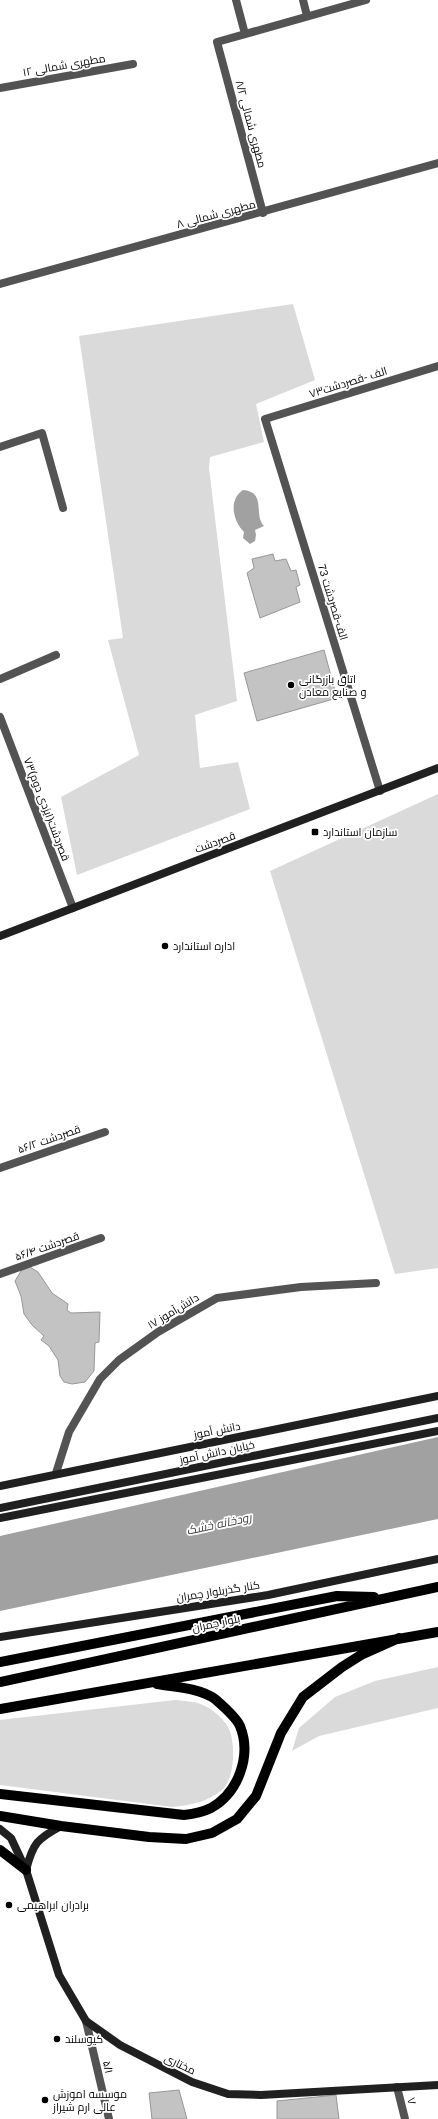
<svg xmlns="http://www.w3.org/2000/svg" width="438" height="2119" font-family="Helvetica,Cairo,sans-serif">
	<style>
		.green { fill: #dadada }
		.water { fill: #a1a1a1 }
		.building { fill: #c3c3c3; stroke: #979797 }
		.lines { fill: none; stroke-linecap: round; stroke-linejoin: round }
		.street { stroke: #535353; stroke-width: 8 }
		.secondary { stroke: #202020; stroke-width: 8 }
		.primary { stroke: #000; stroke-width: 10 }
		.poi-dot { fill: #000; stroke: #fff; stroke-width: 1.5 }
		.labels { text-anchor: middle; stroke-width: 3.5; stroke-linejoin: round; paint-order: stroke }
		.street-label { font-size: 11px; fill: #000; stroke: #fff }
		.poi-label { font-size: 11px; fill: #000; stroke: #fff; text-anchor: start }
		.water-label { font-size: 12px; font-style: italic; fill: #424242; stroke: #fff }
	</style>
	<rect width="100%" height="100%" fill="#fff"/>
	<path class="green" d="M293 304 315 380 256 404 264 442 210 457 209 468 237 701 195 715 200 768 238 762 250 809 77 875 61 797 139 755 108 640 123 638 79 336Z
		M438 794V1268L395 1274 270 871Z
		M438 1667V1708L319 1736 292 1751 299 1728 335 1697 375 1681Z
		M175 1700C184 1701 195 1701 203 1705 212 1709 222 1717 228 1727 236 1741 235 1777 223 1789 208 1802 191 1805 172 1807L0 1785V1720Z"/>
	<path class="water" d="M243 490C267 492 253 515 264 526L255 530 256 535 255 541 250 544 243 538 244 532C233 521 228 500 243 490Z
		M438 1437V1519L0 1611V1536Z"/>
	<path class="building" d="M273 554 275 561 286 559 291 571 296 570 300 585 296 587 300 602 260 618 247 573 254 568 252 559Z
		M324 650 337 698 257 721 244 673Z
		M30 1267 38 1272 52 1293 68 1304 67 1310 71 1313 100 1312 99 1342 95 1343 94 1371 85 1382 72 1384 64 1382 60 1376 58 1360 49 1346 41 1340 44 1336 32 1325 24 1314 21 1296 15 1281 21 1271Z
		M179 2090 187 2119H152L149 2093Z
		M336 2095 339 2119H277V2101Z"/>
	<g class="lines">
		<path class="street" d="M236 0 245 34
			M303 0 307 16
			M0 88 133 64
			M263 213 217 42 366 0
			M0 284 438 163
			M0 447 42 433 63 508
			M0 679 56 655
			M0 717 73 908
			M380 791 265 419 438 366
			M0 1168 105 1132
			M0 1274 101 1238
			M56 1473 69 1432 100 1379 119 1360 158 1332 217 1298 301 1287 376 1283
			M86 2021 109 2119
			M397 2087 405 2119"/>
		<path class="secondary" d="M0 936 438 768
			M0 1486 438 1396
			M0 1508 438 1418
			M0 1518 438 1431
			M0 1637 268 1595 438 1559
			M0 1829 11 1838 26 1870 59 1975 86 2021 120 2045 192 2082 228 2094 261 2095 438 2085
			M26 1870C33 1843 37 1839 61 1826"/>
		<path class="primary" d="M0 1662 337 1596 374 1597
			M0 1682 438 1587
			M0 1709 438 1632
			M0 1794 184 1815C193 1814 203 1812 211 1808 238 1793 252 1756 240 1726 236 1717 223 1706 215 1699 200 1688 175 1687 157 1684
			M0 1816 61 1826 149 1837 186 1839 212 1833 237 1819 256 1796 281 1733 303 1697 342 1667 361 1655 399 1638
			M0 1850 26 1870"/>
	</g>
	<g class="poi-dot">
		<circle cx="291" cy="685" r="4"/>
		<rect x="311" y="828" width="8" height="8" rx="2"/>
		<circle cx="165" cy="946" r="4"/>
		<circle cx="9" cy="1905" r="4"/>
		<circle cx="57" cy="2039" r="4"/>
		<circle cx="45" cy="2100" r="4"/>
	</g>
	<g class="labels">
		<g class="street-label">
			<text transform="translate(64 65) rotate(-10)" y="4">۱۲ مطهری شمالی</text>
			<text transform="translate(251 124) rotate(75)" y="4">۸/۲ مطهری شمالی</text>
			<text transform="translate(216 214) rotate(-15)" y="4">۸ مطهری شمالی</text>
			<text transform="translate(348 382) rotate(-17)" y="4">الف -قصردشت۷۳</text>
			<text transform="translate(333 602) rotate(73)" y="4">73 الف-قصردشت</text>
			<text transform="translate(47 809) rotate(69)" y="4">۷۳قصردشت(ایزدی دوم)</text>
			<text transform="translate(215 842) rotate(-20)" y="4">قصردشت</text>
			<text transform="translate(49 1139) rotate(-19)" y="4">۵۶/۲ قصردشت</text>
			<text transform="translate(47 1246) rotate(-19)" y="4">۵۶/۴ قصردشت</text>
			<text transform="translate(173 1311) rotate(-31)" y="4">دانش‌آموز ۱۷</text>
			<text transform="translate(217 1430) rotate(-11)" y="4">دانش آموز</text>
			<text transform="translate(217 1452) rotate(-12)" y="4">خیابان دانش آموز</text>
			<text transform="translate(218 1591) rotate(-9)" y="4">کنار گذربلوار چمران</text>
			<text transform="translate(216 1623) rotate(-12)" y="4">بلوار چمران</text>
			<text transform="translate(180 2064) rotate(26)" y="4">مختاری</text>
			<text transform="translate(108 2067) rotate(77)" y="4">۵/۱</text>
			<text transform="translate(412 2101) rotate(77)" y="4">۷</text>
		</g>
		<g class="poi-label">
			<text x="299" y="683">اتاق بازرگانی<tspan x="299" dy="13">و صنایع معادن</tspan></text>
			<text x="323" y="836">سازمان استاندارد</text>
			<text x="173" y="950">اداره استاندارد</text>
			<text x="17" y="1909">برادران ابراهیمی</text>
			<text x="65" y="2043">کیوسلند</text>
			<text x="53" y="2098">موسسه اموزش<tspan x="53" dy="13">عالی ارم شیراز</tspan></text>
		</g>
		<g class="water-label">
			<text transform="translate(219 1524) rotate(-12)" y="4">رودخانه خشک</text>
		</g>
	</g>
</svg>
